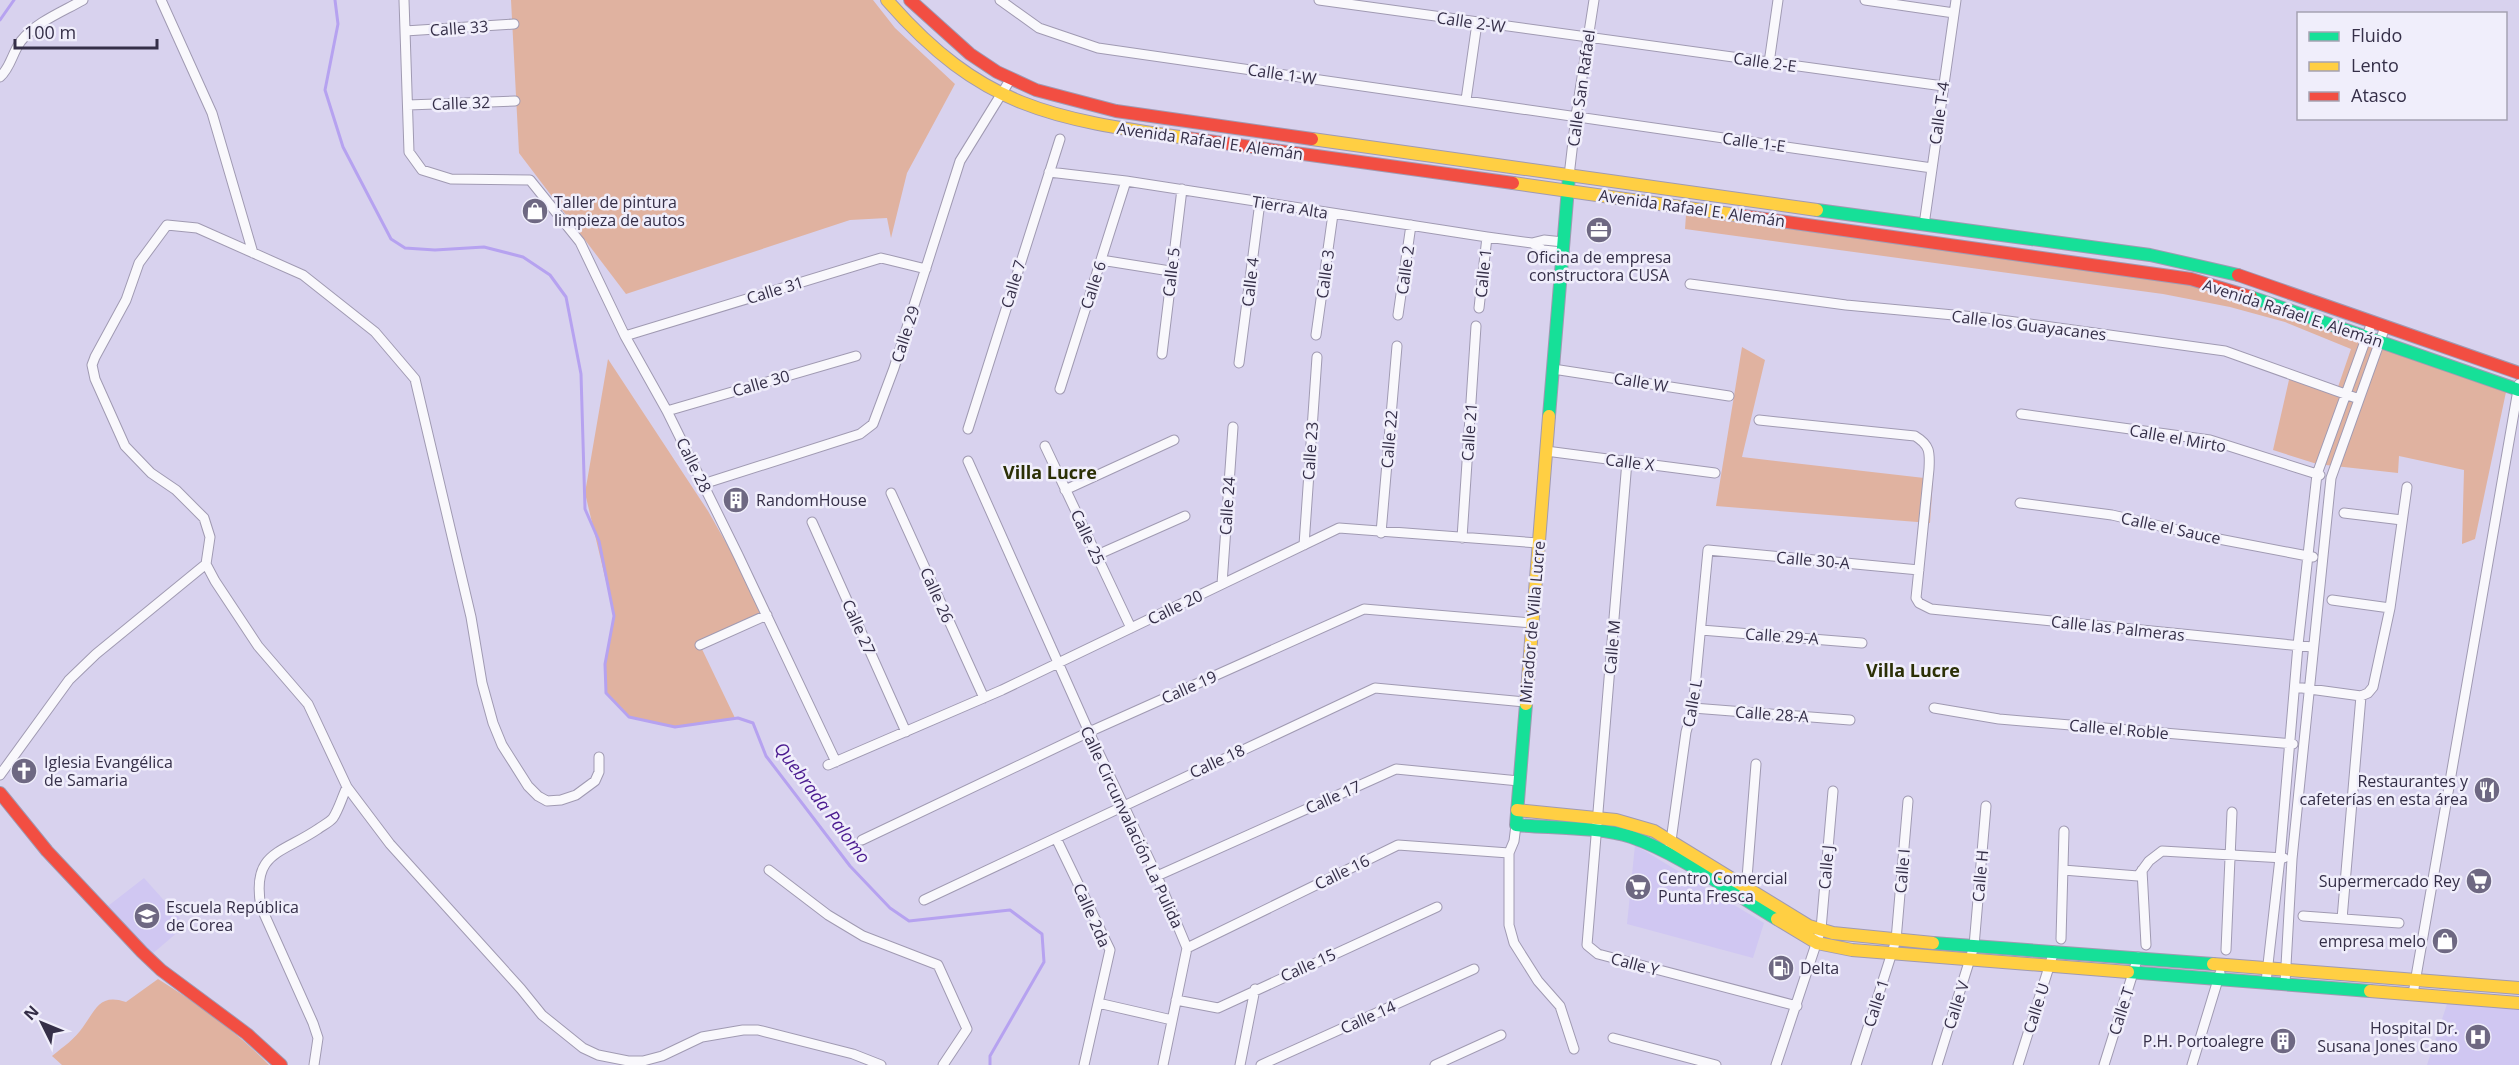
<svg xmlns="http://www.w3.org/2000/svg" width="2519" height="1065" font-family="'Open Sans',sans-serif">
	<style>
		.built { fill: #d0c7f2 }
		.green { fill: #e0b2a0 }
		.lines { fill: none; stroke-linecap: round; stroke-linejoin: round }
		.stream { stroke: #b6a2f0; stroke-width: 3 }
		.street-casing { stroke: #a09ab2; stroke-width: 11 }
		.fast-casing { stroke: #a09ab2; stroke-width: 14 }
		.slow-casing { stroke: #a09ab2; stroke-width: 14 }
		.jam-casing { stroke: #a09ab2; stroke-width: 14 }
		.street { stroke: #f9f8fc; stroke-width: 9 }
		.fast { stroke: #16e098; stroke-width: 12 }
		.slow { stroke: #ffcf43; stroke-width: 12 }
		.jam { stroke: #f24e42; stroke-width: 12 }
		.labels { text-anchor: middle; stroke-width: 5; stroke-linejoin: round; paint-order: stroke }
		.street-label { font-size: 16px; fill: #352f48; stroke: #f0eefb }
		.poi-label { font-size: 16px; fill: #352f48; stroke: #f0eefb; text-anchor: start }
		.neighbourhood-label { font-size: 18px; font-weight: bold; fill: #2b2f05; stroke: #f0eefb }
		.water-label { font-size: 18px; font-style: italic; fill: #4b1b90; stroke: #f0eefb }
	</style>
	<rect width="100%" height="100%" fill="#d8d2ee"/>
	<path class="built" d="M1635 845 1764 923 1753 958 1627 924Z
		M144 878 186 925 151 955 108 906Z
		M2452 1003 2519 1009V1065H2427L2447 1004Z"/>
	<path class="green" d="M511 0H873L895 28 955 84 907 173 891 238 887 218 850 220 626 294 519 153Z
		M1686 215 2195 284 2240 296 2506 392 2475 539 2462 544 2464 470 2399 456 2398 473 2317 464 2273 450 2291 371 2338 387 2351 349 2285 322 2230 307 2163 294 1685 229Z
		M1742 347 1765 360 1742 457 1933 479 1930 523 1716 506Z
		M608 359 708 511 767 615 700 645 735 718 675 727 629 717 606 693 605 664 614 615 585 493Z
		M158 979C197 1003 236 1031 269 1065H62L52 1056C63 1047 75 1039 83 1027 96 1009 100 993 126 1002Z"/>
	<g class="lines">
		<path class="stream" d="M335 0 338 24 325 90 343 147 391 239 405 248 435 250 484 247 523 257 550 275 566 297 581 374 585 509 599 541 614 616 605 664 606 693 629 717 675 727 738 718 753 723 766 756 850 866 890 908 909 921 1010 910 1042 934 1044 962 990 1056V1065
			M0 20 14 0"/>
		<defs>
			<path id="street" d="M161 0 212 113 253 253
				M404 0 409 152 422 170 451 179 530 180 580 242 625 336 667 411 738 555 836 762
				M1000 0 1039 28 1098 48 1932 168
				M1319 0 1943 86
				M1865 0 1954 13
				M405 31 514 24
				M1769 63 1778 0
				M0 77C11 67 12 53 21 41 36 22 62 12 83 0
				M1466 100 1477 23
				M408 105 515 101
				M1049 172 1126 181 1487 237 1532 243 1544 240 1563 242
				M1569 176 1576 116 1594 0
				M1924 225 1956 0
				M1532 243 1543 250 1562 252
				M1101 260 1170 271
				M1690 284 1846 305 1986 318 2225 351 2359 399
				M1479 308 1487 237
				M1398 315 1411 225
				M1316 335 1333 214
				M625 336 881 258 926 269
				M1162 354 1182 189
				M1239 363 1260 202
				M1553 369 1729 396
				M1060 389 1126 181
				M667 411 856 356
				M2021 414 2210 440 2320 475
				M1759 420 1915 436C1930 445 1930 452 1929 469L1916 598 1919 603 1931 609 2312 647
				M968 429 1060 139
				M1045 446 1131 628
				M1546 451 1715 473
				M968 461 1089 732 1157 876 1187 948 1163 1065
				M1627 461 1587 945 1598 954 1797 1006
				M703 484 860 434 873 424 894 368 960 161 1010 80
				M1065 490 1174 440
				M891 493 984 698
				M2020 503 2112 515 2203 536 2313 557
				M2344 513 2402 520
				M812 522 906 732
				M1381 533 1397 346
				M1462 538 1476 326
				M1304 545 1317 357
				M1097 555 1185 516
				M1222 584 1233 427
				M2332 600 2390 608
				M1701 630 1862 643
				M700 645 767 615
				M2295 687 2361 696 2368 693 2373 687 2390 608 2407 487
				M1693 708 1850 720
				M1934 708 1999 719 2293 744
				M599 757V772L595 781 576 795 561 800 547 801 538 796 528 786 502 745 493 723 482 683 471 617 415 379 375 332 303 275 197 228 167 225 139 263 126 300 95 357 92 365 95 379 125 446 151 473 176 490 204 518 210 537 206 564 215 581 258 646 308 704 347 787 390 844 521 989 542 1015 583 1048 598 1055 628 1061H643L662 1056 702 1037 743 1030H758L853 1054 881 1065
				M828 765 1002 690 1339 528 1538 543
				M0 775 69 680 96 654 206 564
				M1516 825 1514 841 1509 853V925L1514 943 1538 981 1560 1006 1574 1049
				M1056 838 1110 950 1084 1065
				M862 840 1089 732 1364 609 1532 623
				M1668 854 1671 841 1686 732 1693 708 1708 550 1919 570
				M769 870 828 915 863 936 938 965 967 1029 943 1065
				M2063 870 2138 876 2149 861 2162 851 2284 858
				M2142 870 2146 945
				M1157 876 1396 769 1519 781
				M1746 891 1756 764
				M924 900 1375 688 1525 702
				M2303 916 2399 923
				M2342 919 2361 696
				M2061 939 2064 831
				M1187 948 1398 845 1509 853
				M2226 950 2232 812
				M2266 982 2280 858 2298 645 2317 474 2372 322
				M2285 983 2292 859 2331 478 2385 327
				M2413 994 2519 384
				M1176 1000 1218 1008 1437 907
				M1098 1003 1172 1020
				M1613 1038 1716 1065
				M314 1065 318 1038 313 1023 261 907C251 852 281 854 318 829 322 826 330 822 333 818 339 809 342 797 347 787
				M1240 1065 1255 989
				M1261 1065 1474 969
				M1435 1065 1501 1035
				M1776 1065 1821 929 1833 791
				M1856 1065 1896 940 1908 801
				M1937 1065 1974 946 1986 806
				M2018 1065 2054 951
				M2104 1065 2138 957
				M2192 1065 2220 973"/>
			<path id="fast" d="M1817 210 2150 255 2238 275
				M2251 297 2519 390
				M1549 416 1569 176
				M1526 704 1516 825C1548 828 1602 827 1631 837 1678 853 1733 893 1777 919
				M1933 943 2213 964
				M2128 972 2370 991"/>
			<path id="slow" d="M887 0C981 108 1052 119 1187 138
				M1312 139 1817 210
				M1513 183 1737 215
				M1526 704 1549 416
				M1517 810 1616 820 1654 831 1809 926 1833 933 1933 943
				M1777 919 1817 943 1852 950 2128 972
				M2213 964 2519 988
				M2370 991 2519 1003"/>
			<path id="jam" d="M910 0 970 54 997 72 1036 90 1116 111 1312 139
				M1187 138 1513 183
				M1737 215 2191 279 2251 297
				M2238 275 2519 373
				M0 793 47 851 142 952 161 970 247 1034 281 1065"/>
		</defs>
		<use href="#street" class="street-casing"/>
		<use href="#fast" class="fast-casing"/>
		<use href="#slow" class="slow-casing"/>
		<use href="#jam" class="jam-casing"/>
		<use href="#street" class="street"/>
		<use href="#fast" class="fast"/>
		<use href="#slow" class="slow"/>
		<use href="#jam" class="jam"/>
	</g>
	<defs>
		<symbol id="shop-disc" viewBox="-11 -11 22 22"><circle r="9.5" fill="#6e6882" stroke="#f0eefb"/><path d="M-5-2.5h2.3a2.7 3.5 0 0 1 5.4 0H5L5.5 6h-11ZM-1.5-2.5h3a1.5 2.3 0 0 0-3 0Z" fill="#fff"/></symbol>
		<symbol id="office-disc" viewBox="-11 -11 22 22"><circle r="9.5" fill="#6e6882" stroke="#f0eefb"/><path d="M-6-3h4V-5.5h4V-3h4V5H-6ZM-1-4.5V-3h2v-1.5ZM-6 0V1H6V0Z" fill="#fff"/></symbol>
		<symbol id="building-disc" viewBox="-11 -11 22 22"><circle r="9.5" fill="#6e6882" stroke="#f0eefb"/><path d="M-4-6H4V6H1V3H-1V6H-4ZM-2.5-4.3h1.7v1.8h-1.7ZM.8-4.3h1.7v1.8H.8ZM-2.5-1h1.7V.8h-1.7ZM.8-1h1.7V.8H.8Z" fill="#fff"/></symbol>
		<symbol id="church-disc" viewBox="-11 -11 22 22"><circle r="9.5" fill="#6e6882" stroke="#f0eefb"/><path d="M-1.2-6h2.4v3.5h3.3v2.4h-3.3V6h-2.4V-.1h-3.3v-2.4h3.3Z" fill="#fff"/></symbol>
		<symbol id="restaurant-disc" viewBox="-11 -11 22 22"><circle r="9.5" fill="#6e6882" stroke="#f0eefb"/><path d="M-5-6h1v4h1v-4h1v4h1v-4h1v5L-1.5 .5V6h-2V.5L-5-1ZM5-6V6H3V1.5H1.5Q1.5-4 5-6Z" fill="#fff"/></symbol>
		<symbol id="supermarket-disc" viewBox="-11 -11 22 22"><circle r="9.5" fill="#6e6882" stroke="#f0eefb"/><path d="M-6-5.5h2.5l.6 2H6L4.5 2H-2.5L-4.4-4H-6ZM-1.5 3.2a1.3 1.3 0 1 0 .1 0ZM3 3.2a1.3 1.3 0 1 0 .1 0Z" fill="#fff"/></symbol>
		<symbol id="school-disc" viewBox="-11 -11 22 22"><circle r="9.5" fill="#6e6882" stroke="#f0eefb"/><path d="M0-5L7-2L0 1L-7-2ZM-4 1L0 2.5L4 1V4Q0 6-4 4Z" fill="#fff"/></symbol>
		<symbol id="fuel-disc" viewBox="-11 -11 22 22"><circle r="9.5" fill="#6e6882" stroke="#f0eefb"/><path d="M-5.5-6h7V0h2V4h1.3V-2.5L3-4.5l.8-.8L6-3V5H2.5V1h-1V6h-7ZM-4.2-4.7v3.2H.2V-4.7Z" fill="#fff"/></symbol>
		<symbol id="hospital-disc" viewBox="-11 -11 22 22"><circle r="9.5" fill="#6e6882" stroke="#f0eefb"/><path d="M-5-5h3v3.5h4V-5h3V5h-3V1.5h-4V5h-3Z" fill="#fff"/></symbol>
	</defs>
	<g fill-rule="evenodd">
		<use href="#shop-disc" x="520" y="196" width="30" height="30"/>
		<use href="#office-disc" x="1584" y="215" width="30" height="30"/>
		<use href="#building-disc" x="721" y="485" width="30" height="30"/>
		<use href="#church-disc" x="9" y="756" width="30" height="30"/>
		<use href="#restaurant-disc" x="2472" y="775" width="30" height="30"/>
		<use href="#supermarket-disc" x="2464" y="866" width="30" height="30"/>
		<use href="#supermarket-disc" x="1623" y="872" width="30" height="30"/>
		<use href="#school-disc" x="132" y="901" width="30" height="30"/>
		<use href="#shop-disc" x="2430" y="926" width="30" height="30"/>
		<use href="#fuel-disc" x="1766" y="953" width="30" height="30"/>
		<use href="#hospital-disc" x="2463" y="1022" width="30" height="30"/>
		<use href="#building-disc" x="2268" y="1026" width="30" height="30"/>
	</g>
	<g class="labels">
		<g class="street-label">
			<text transform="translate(1471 22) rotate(8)" y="6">Calle 2-W</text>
			<text transform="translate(459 28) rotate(-4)" y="6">Calle 33</text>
			<text transform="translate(1765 62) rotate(8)" y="6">Calle 2-E</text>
			<text transform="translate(1282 74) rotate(8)" y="6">Calle 1-W</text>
			<text transform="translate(1581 88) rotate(-82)" y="6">Calle San Rafael</text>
			<text transform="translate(461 103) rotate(-2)" y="6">Calle 32</text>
			<text transform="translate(1939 113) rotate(-82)" y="6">Calle T-4</text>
			<text transform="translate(1210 141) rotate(8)" y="6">Avenida Rafael E. Alemán</text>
			<text transform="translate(1754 142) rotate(8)" y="6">Calle 1-E</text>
			<text transform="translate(1290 207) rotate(9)" y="6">Tierra Alta</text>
			<text transform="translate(1692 208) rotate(8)" y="6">Avenida Rafael E. Alemán</text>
			<text transform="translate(1405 270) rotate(-82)" y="6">Calle 2</text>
			<text transform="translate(1171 272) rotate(-83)" y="6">Calle 5</text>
			<text transform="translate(1483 273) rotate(-84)" y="6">Calle 1</text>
			<text transform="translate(1325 274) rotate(-82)" y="6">Calle 3</text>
			<text transform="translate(1250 282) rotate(-83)" y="6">Calle 4</text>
			<text transform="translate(1013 284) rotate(-73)" y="6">Calle 7</text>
			<text transform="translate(1093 285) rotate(-72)" y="6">Calle 6</text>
			<text transform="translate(775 290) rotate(-17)" y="6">Calle 31</text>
			<text transform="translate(2293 313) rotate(18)" y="6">Avenida Rafael E. Alemán</text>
			<text transform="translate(2029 325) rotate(7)" y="6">Calle los Guayacanes</text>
			<text transform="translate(905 334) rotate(-72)" y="6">Calle 29</text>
			<text transform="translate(1641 382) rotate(9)" y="6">Calle W</text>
			<text transform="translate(761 383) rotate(-16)" y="6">Calle 30</text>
			<text transform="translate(1469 432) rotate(-86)" y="6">Calle 21</text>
			<text transform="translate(2178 438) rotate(10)" y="6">Calle el Mirto</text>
			<text transform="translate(1389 439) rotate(-85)" y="6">Calle 22</text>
			<text transform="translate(1310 451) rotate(-86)" y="6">Calle 23</text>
			<text transform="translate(1630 462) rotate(7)" y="6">Calle X</text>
			<text transform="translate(694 465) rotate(64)" y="6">Calle 28</text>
			<text transform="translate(1227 506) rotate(-86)" y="6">Calle 24</text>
			<text transform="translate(2171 528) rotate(12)" y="6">Calle el Sauce</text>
			<text transform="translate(1088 537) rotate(65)" y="6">Calle 25</text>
			<text transform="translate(1813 560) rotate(5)" y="6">Calle 30-A</text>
			<text transform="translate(937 595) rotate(66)" y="6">Calle 26</text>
			<text transform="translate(1175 607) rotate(-26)" y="6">Calle 20</text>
			<text transform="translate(1532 622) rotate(-85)" y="6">Mirador de Villa Lucre</text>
			<text transform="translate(859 627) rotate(66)" y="6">Calle 27</text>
			<text transform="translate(2118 628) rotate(6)" y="6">Calle las Palmeras</text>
			<text transform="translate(1782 636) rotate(4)" y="6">Calle 29-A</text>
			<text transform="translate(1612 647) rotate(-85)" y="6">Calle M</text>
			<text transform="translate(1189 687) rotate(-24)" y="6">Calle 19</text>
			<text transform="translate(1692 703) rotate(-80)" y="6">Calle L</text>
			<text transform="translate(1772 714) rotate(4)" y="6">Calle 28-A</text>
			<text transform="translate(2119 729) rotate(5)" y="6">Calle el Roble</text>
			<text transform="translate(1217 761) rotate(-25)" y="6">Calle 18</text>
			<text transform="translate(1333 797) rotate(-24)" y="6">Calle 17</text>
			<text transform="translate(1132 827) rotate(65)" y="6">Calle Circunvalación La Pulida</text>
			<text transform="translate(1826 867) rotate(-85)" y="6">Calle J</text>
			<text transform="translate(1902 871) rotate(-85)" y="6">Calle I</text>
			<text transform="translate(1342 872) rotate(-26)" y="6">Calle 16</text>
			<text transform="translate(1980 876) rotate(-85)" y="6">Calle H</text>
			<text transform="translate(1092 915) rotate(66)" y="6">Calle 2da</text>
			<text transform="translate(1635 964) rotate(15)" y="6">Calle Y</text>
			<text transform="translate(1308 965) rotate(-24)" y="6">Calle 15</text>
			<text transform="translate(1876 1003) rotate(-72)" y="6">Calle 1</text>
			<text transform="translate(1956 1005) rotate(-72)" y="6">Calle V</text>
			<text transform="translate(2036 1008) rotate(-72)" y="6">Calle U</text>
			<text transform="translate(2121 1011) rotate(-72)" y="6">Calle T</text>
			<text transform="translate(1368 1017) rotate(-24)" y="6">Calle 14</text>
		</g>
		<g class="poi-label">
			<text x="554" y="208">Taller de pintura<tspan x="554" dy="18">limpieza de autos</tspan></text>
			<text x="1599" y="263" text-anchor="middle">Oficina de empresa<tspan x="1599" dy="18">constructora CUSA</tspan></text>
			<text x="756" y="506">RandomHouse</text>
			<text x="44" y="768">Iglesia Evangélica<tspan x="44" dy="18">de Samaria</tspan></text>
			<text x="2468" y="787" text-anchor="end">Restaurantes y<tspan x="2468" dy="18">cafeterías en esta área</tspan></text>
			<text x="1658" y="884">Centro Comercial<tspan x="1658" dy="18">Punta Fresca</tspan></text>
			<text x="2460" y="887" text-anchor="end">Supermercado Rey</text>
			<text x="166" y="913">Escuela República<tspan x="166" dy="18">de Corea</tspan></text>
			<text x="2426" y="947" text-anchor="end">empresa melo</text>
			<text x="1800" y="974">Delta</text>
			<text x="2458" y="1034" text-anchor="end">Hospital Dr.<tspan x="2458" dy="18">Susana Jones Cano</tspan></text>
			<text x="2264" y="1047" text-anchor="end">P.H. Portoalegre</text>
		</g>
		<g class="neighbourhood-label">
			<text x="1050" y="479">Villa Lucre</text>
			<text x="1913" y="677">Villa Lucre</text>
		</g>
		<g class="water-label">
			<text transform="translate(822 803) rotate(53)" y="6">Quebrada Palomo</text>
		</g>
	</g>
	<rect x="2297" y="12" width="210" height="108" fill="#f0eefb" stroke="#a5a2b3" stroke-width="1.5"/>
	<rect x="2309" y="32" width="30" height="9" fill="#16e098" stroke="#a5a2b3" stroke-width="1.5"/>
	<text x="2351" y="42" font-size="18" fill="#352f48">Fluido</text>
	<rect x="2309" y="62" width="30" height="9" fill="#ffcf43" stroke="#a5a2b3" stroke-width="1.5"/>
	<text x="2351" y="72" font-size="18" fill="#352f48">Lento</text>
	<rect x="2309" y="92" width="30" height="9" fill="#f24e42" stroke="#a5a2b3" stroke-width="1.5"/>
	<text x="2351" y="102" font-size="18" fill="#352f48">Atasco</text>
	<g transform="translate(42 1023) rotate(313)" stroke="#f0eefb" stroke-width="4.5" paint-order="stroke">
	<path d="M0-4.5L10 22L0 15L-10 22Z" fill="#352f48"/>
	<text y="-9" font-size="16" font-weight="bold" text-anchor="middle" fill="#352f48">N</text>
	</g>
	<path d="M15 39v9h142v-9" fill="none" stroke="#352f48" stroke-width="3"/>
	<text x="24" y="39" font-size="18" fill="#352f48" stroke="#f0eefb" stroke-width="4.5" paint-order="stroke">100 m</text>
</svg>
